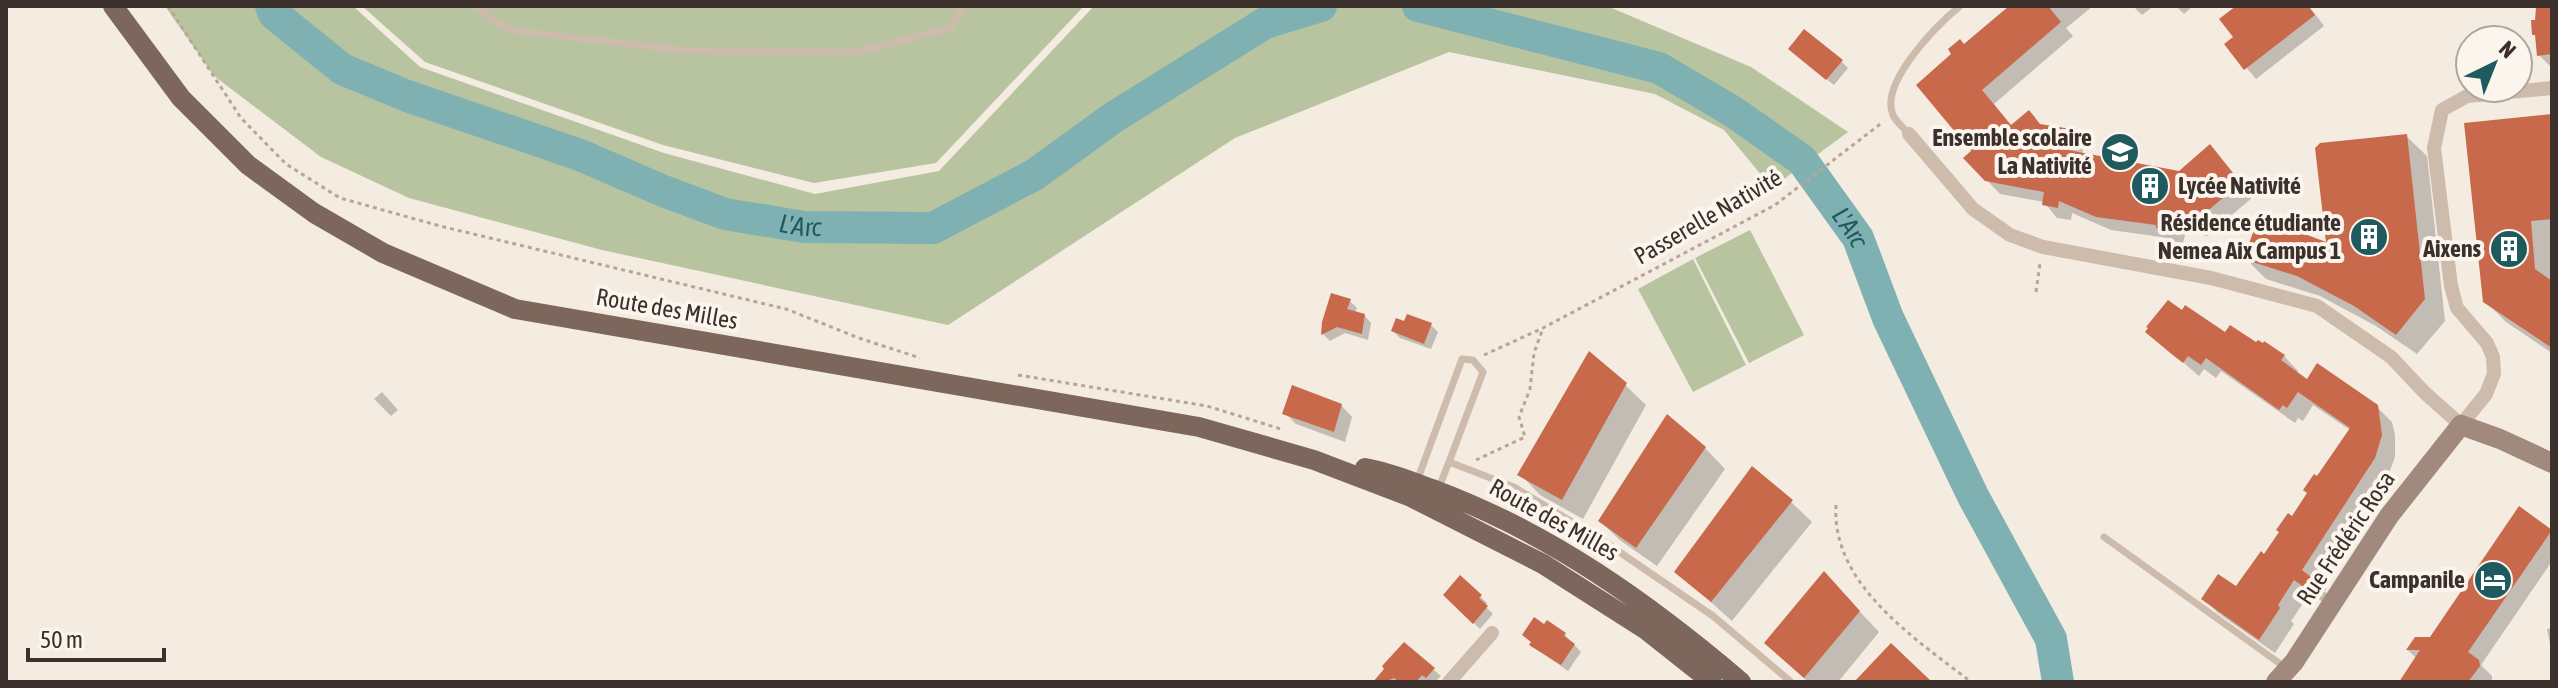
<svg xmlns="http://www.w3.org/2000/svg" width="2558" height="688" font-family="'Asap Condensed',sans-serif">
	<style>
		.green { fill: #b8c4a0 }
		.shadow { fill: #0003 }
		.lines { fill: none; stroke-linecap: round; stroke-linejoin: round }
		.river { stroke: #7fb0b2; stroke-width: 32 }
		.building { fill: #c8694b }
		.path { stroke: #b9a596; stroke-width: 3; stroke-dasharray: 4 4; stroke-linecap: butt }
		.lane { stroke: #cdbbac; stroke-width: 7 }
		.street { stroke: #cdbbac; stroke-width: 14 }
		.secondary { stroke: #a18a7d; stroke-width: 20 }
		.primary { stroke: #7d675c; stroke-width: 20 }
		.labels { text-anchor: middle; stroke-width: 8; stroke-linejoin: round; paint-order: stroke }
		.poi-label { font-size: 24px; font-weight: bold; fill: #3b302b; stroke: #fbf5ee; text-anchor: end }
		.street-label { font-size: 24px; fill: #3b302b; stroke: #fbf5ee }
		.water-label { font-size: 26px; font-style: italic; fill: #1f5a5e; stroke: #fbf5ee }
	</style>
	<rect width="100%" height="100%" fill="#f4ebe1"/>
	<path class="green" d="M165 6H353L420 67 664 153 815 194 939 171 1094 6H1607L1751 67 1848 132 1772 188 1724 130 1655 94 1449 52 1235 138 948 325 602 250 409 198 321 157 214 76Z
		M362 6H1084L936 163 814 183 663 145 425 62Z
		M1750 230 1804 335 1749 363 1695 258Z
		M1693 259 1746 365 1693 392 1638 289Z"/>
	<path class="shadow" d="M2012 6H2093L2066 28 2073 36 1994 104 2012 127 2042 126 2070 131 2084 144 2082 155 2179 173 2210 147 2253 197 2207 236 2186 231 2183 243 2171 241 2168 238 2111 230 2072 213 2071 220 2057 218 2044 202 2000 194 1966 158 1974 151 1964 46Z
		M2133 6H2154L2142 15Z
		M2176 6H2193L2184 14Z
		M2239 6H2309L2324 26 2256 79 2227 45 2236 38Z
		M2545 6H2552V68L2539 55 2538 38 2534 34Z
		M1797 56 1841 61 1848 68 1834 85Z
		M2552 116 2551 241 2552 353 2506 322 2485 301Z
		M2406 136 2427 156 2445 321 2417 354 2376 326 2320 296 2266 279 2245 258 2328 245Z
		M1350 301 1357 308 1355 313 1364 315 1371 323 1368 340 1345 333 1330 341 1323 334 1324 323Z
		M1406 324H1430L1438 332 1431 349 1400 338 1393 331Z
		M2148 332 2226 335 2256 345 2284 356 2298 371 2296 374 2307 381 2377 407 2392 422 2395 435V457L2389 473 2317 584 2339 605 2335 611 2310 593 2291 621 2294 624 2275 653 2218 613 2204 599 2237 589 2265 556 2292 519 2350 430 2313 405 2303 421 2298 418 2295 423 2221 371 2216 378 2204 369 2199 376Z
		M1625 385 1646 405 1583 519 1540 495 1520 474Z
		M382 392 398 410 391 416 374 399Z
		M1341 405 1352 417 1345 442 1296 424 1285 413Z
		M1705 448 1725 469 1657 566 1621 541 1600 521Z
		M1791 502 1812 522 1732 621 1677 572Z
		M2520 509 2552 532V561L2481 665 2492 676V680L2491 682H2401L2417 659 2408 650 2431 639Z
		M1460 577 1487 603 1485 606 1493 614 1480 629 1445 595Z
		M1844 595 1879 632 1838 682H1808L1766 643Z
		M2552 628V654L2547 629Z
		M1565 635 1581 652 1568 671 1531 645Z
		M1404 644 1441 676 1435 682H1393L1383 673Z"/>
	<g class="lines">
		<g class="river">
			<path id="s1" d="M271 6 274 14 342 69 407 96 580 155 661 190 725 214 804 227 933 228 1034 175 1114 117 1265 23 1321 6"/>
			<path id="s2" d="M1418 6 1659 68 1732 111 1802 160 1858 238 1888 318 1973 496 2051 639 2058 682"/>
		</g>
	</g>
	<path class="building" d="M2009 6H2048L2061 22 1982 90 2011 125 2029 110 2040 124 2071 129 2068 150 2179 171 2210 144 2241 183 2193 223 2172 219 2170 231 2156 228V225L2096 217 2059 201 2058 208 2042 205 2044 192 1985 181 1963 158 1971 151 1916 85 1951 54 1948 49 1960 39 1964 44Z
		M2236 6H2308L2315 15 2244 70 2224 44 2233 37 2219 19Z
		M2552 6V54L2537 56 2535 35H2532L2531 20H2535L2536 7Z
		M1804 29 1843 60 1826 80 1788 49Z
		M2552 114V219L2531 221 2535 269 2552 281V348L2483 302 2464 123Z
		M2407 134 2425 299 2396 335 2354 306 2297 276 2243 259 2259 217 2326 242 2315 148 2320 143Z
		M1331 293 1351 299 1347 309 1365 314 1362 334 1337 327 1321 335 1322 322Z
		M2168 300 2182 310 2185 305 2225 332 2230 325 2256 342 2258 340 2263 343 2264 341 2285 355 2281 360 2307 379 2317 363 2378 405 2382 435 2375 458 2302 570 2326 589 2319 598 2294 580 2278 605 2280 608 2259 640 2201 599 2218 574 2236 586 2261 551 2264 554 2279 532 2276 530 2288 513 2292 516 2307 493 2303 490 2314 474 2317 476 2350 428 2298 392 2287 408 2283 405 2279 410 2206 358 2201 365 2188 356 2183 363 2174 356 2145 332 2148 328 2146 327Z
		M1407 314 1432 323 1424 344 1391 331 1396 318 1404 321Z
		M1589 351 1627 383 1562 500 1517 475Z
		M1292 385 1342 404 1334 432 1282 414Z
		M1667 414 1706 447 1636 548 1598 521Z
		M1752 466 1793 500 1711 602 1674 572Z
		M2519 506 2552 530 2468 652 2479 660 2480 666 2468 682H2399L2420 650H2406L2415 637H2430Z
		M1824 571 1860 611 1804 678 1764 643Z
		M1460 575 1482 595 1479 598 1488 606 1473 624 1443 595Z
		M1534 617 1544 624 1547 620 1566 633 1564 636 1575 644 1561 665 1529 645 1531 642 1522 635Z
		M1404 642 1435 668 1426 678 1422 675 1416 682H1399L1394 678 1385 682H1373L1384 669 1382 666Z
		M1891 643 1932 682H1854Z"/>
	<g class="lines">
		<path class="path" d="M168 6 241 118 286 164 340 198 440 226 786 309 859 338 920 358
			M2036 292 2040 263
			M1484 355 1543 328 1775 205 1883 122
			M1018 375 1207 406 1281 429
			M1476 460 1525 437 1519 417 1530 389 1534 353 1543 328
			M1836 505C1831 585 1916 639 1971 682"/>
		<path class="lane" d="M475 6 508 30 691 51 856 52 951 28 963 6
			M1909 134C1905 129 1896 122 1893 115 1879 83 1937 25 1960 6
			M1417 481 1462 359 1473 360 1483 372 1449 462 1514 487 1602 540 1713 616 1791 682
			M1438 490 1449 462
			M2104 537 2286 668"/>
		<path class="street" d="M1909 134 1973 209 2010 235 2043 247 2211 278 2317 306 2391 357 2425 393 2461 425 2486 394 2494 374 2493 357 2487 343 2457 308 2451 286 2434 148 2442 110 2467 96 2552 88
			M1449 682 1492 633"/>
		<path class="secondary" d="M2276 682 2294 662 2389 516 2461 425 2500 439 2552 463"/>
		<path class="primary" d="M113 6 181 98 248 165 314 213 383 253 515 309 1199 427 1314 460 1411 497 1543 564 1645 629 1712 682
			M1365 468C1390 472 1412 482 1435 490 1550 533 1648 603 1741 682"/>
	</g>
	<defs>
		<symbol id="school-disc" viewBox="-11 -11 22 22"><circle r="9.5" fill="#1f5a5e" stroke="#fbf5ee"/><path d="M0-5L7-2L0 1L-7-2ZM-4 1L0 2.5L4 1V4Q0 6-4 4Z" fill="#fff"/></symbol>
		<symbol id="building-disc" viewBox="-11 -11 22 22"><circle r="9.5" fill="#1f5a5e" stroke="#fbf5ee"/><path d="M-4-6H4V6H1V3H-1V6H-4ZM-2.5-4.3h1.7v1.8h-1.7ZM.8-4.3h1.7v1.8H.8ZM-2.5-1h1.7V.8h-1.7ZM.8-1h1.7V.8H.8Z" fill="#fff"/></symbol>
		<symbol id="hotel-disc" viewBox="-11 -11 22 22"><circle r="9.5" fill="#1f5a5e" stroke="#fbf5ee"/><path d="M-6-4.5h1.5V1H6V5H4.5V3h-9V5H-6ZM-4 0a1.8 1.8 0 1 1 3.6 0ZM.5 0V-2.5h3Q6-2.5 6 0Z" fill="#fff"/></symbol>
	</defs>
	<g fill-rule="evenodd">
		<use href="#school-disc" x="2098" y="130" width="44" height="44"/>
		<use href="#building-disc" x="2128" y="164" width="44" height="44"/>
		<use href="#building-disc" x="2347" y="215" width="44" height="44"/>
		<use href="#building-disc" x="2487" y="227" width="44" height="44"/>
		<use href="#hotel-disc" x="2471" y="558" width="44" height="44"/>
	</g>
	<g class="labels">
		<g class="poi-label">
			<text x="2092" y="146">Ensemble scolaire<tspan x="2092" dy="28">La Nativité</tspan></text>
			<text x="2178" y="194" text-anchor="start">Lycée Nativité</text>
			<text x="2341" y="231">Résidence étudiante<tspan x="2341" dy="28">Nemea Aix Campus 1</tspan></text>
			<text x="2481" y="257">Aixens</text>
			<text x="2465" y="588">Campanile</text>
		</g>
		<g class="street-label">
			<text transform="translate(1708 217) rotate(-30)" y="8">Passerelle Nativité</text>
			<text transform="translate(667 309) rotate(10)" y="8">Route des Milles</text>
			<text transform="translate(1554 520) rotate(29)" y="8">Route des Milles</text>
			<text transform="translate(2346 538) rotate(-56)" y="8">Rue Frédéric Rosa</text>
		</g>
		<g class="water-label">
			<text dy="9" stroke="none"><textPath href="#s1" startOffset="582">L'Arc</textPath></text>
			<text dy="9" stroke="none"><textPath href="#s2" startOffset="502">L'Arc</textPath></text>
		</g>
	</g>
	<rect width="2558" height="688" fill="none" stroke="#3b302b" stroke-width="16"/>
	<g transform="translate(2494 64) rotate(43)"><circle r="38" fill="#fbf5ee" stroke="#aea6a0" stroke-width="2"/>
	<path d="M0-6L14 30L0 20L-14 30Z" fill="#1f5a5e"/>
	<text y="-12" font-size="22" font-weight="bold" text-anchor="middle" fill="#3b302b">N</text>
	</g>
	<path d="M28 648v12h136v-12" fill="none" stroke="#3b302b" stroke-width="4"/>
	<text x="40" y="648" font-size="24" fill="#3b302b" stroke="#fbf5ee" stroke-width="6" paint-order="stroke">50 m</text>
</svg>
